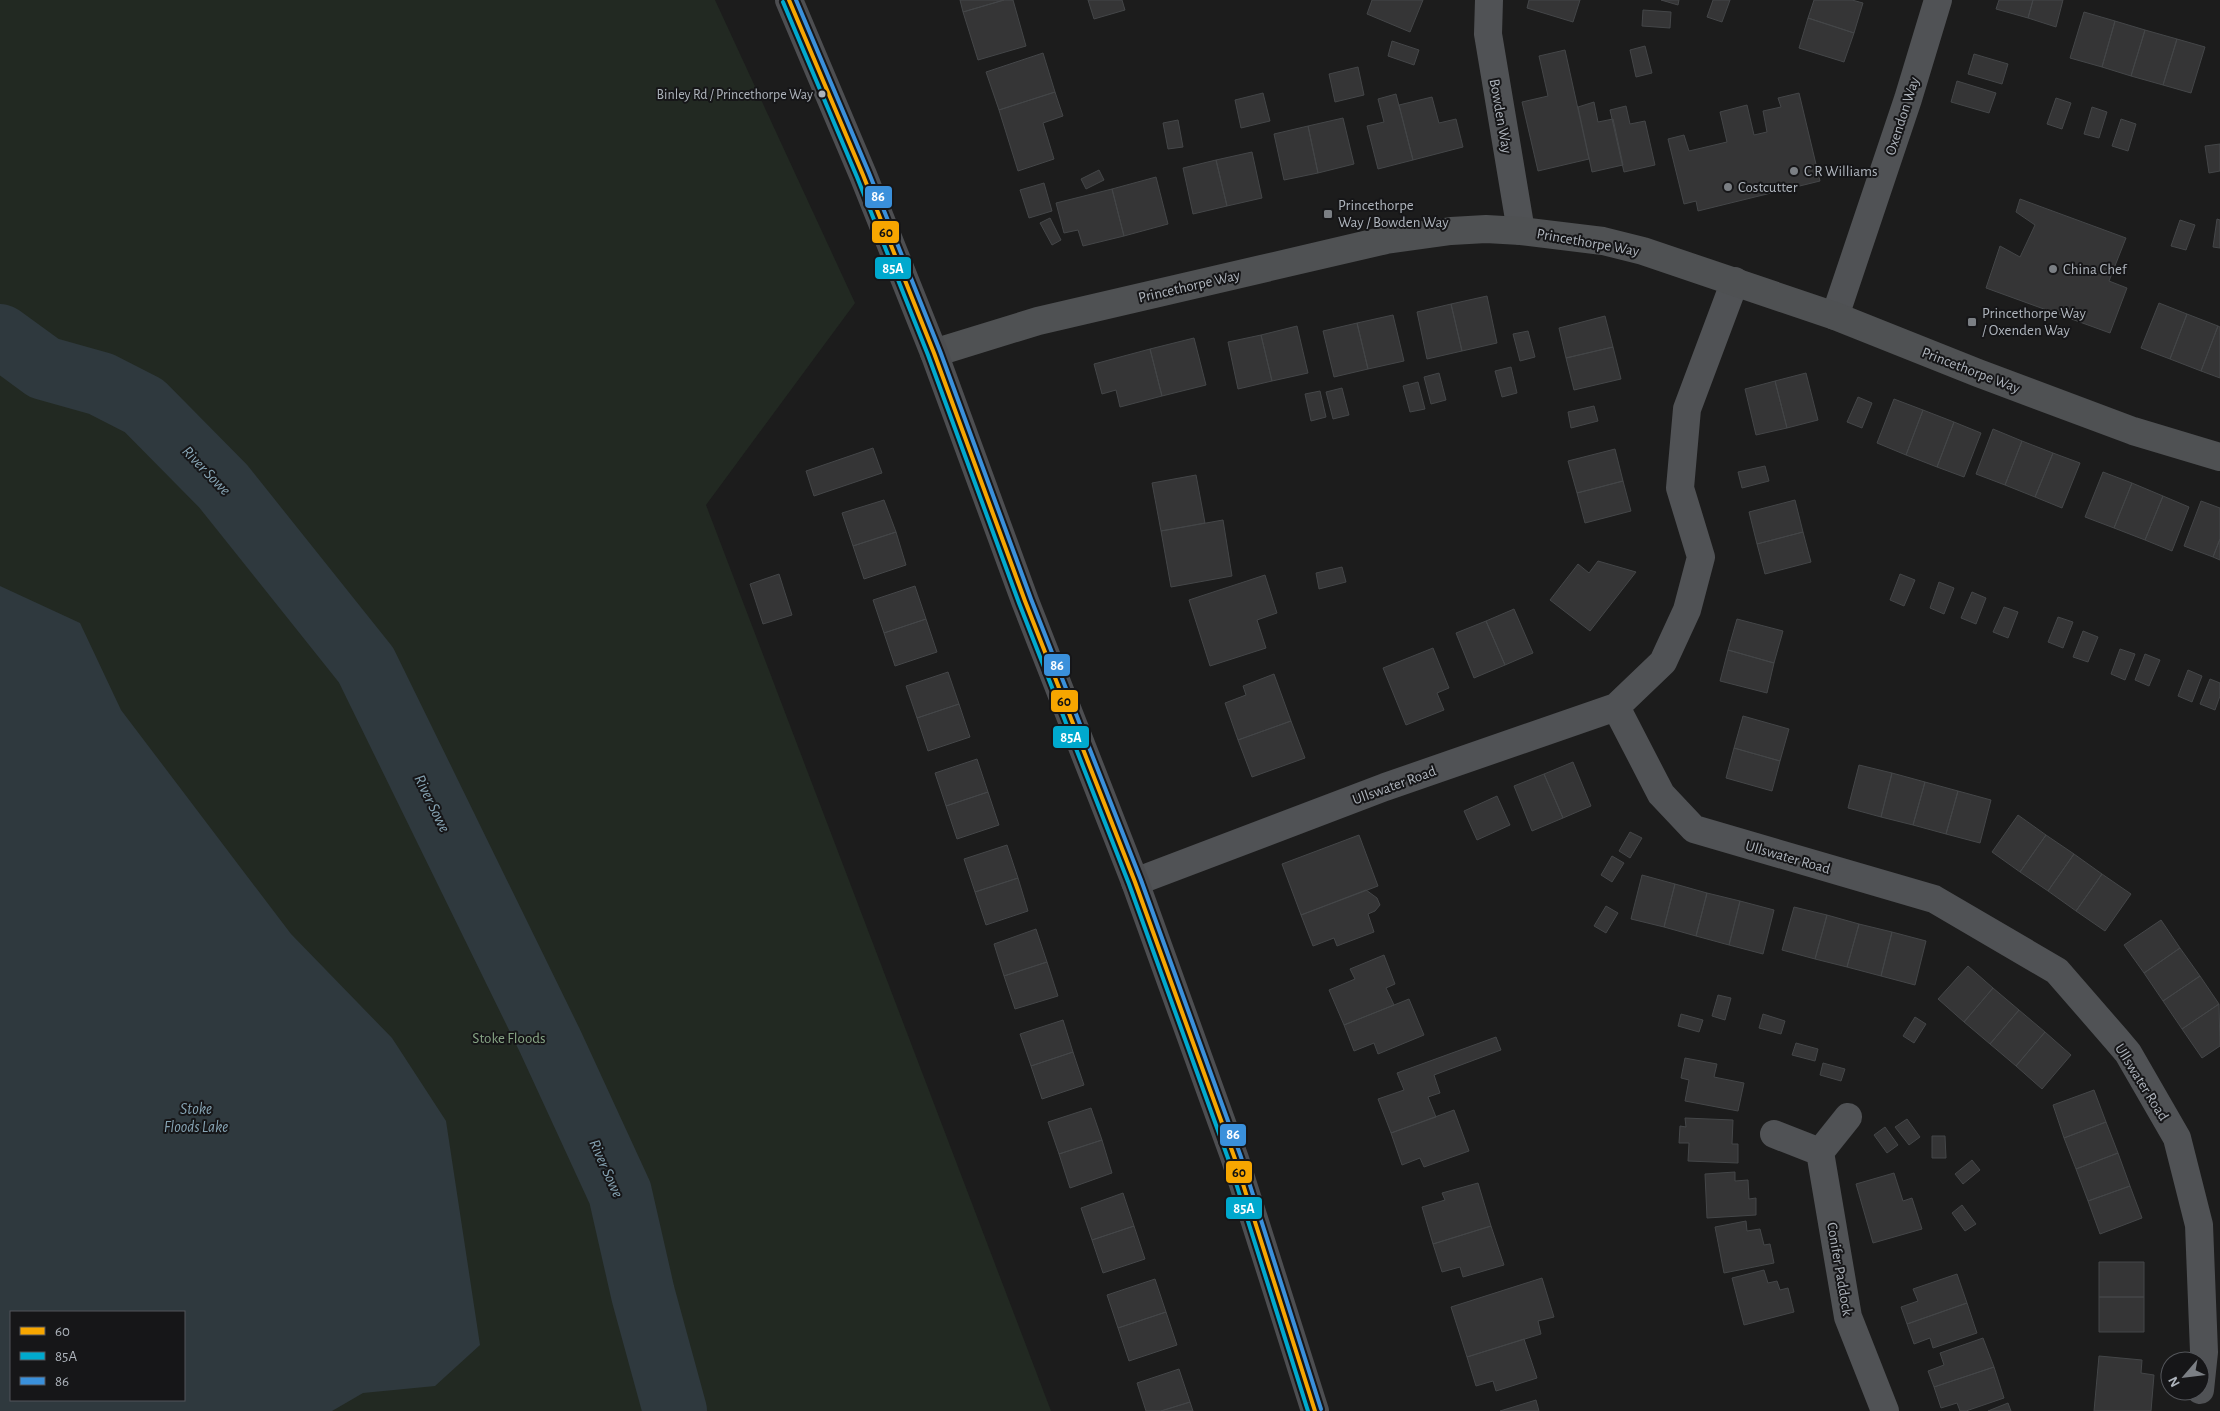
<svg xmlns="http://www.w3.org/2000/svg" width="2220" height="1411" font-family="'Alegreya Sans',sans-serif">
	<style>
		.green { fill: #222922; fill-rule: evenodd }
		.water { fill: #2f393e; fill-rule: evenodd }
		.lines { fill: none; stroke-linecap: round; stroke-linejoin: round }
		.river { stroke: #2f393e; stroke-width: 64 }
		.building { fill: #353536; stroke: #444648 }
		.street { stroke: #505255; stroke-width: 28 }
		.secondary { stroke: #4f5153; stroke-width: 28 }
		.primary { stroke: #4d4e51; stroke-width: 28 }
		.bus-1-casing { stroke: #161618; stroke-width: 8 }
		.bus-2-casing { stroke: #161618; stroke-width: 8 }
		.bus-3-casing { stroke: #161618; stroke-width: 8 }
		.bus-1 { stroke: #f7a600; stroke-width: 4 }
		.bus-2 { stroke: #00a9ce; stroke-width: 4 }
		.bus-3 { stroke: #3a90db; stroke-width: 4 }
		.bus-dot { fill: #aeb4bc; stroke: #161618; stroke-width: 2 }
		.poi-dot { fill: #7b7f84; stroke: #161618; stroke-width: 2 }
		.labels { text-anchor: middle; stroke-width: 4; stroke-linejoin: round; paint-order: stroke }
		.bus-label { font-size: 14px; fill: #aeb4bc; stroke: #161618; text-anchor: end }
		.street-label { font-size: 15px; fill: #aeb4bc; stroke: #161618 }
		.poi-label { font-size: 15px; fill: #aeb4bc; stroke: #161618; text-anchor: start }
		.park-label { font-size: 15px; fill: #88a686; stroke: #161618 }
		.water-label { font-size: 16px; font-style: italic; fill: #87a5b5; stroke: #161618 }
		.line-badge { stroke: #161618; stroke-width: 2 }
		.badge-label { font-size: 14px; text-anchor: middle; font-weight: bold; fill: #fff }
		.pale-badge-label { font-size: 14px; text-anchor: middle; font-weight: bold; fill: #111 }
	</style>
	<rect width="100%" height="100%" fill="#1c1c1c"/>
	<path class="green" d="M0 0H715L855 303 706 505 1051 1411H0ZM11 1312H184V1400H11Z"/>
	<path class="water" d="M0 586 80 623 121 710 291 934 392 1038 446 1121 480 1345 435 1386 363 1393 332 1411H0ZM11 1312H184V1400H11Z"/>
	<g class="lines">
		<path class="river" d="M0 336 44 368 101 384 144 406 223 486 366 665 550 1041 620 1193 643 1294 675 1411"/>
	</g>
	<path class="building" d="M960 0H1004L963 12Z
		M1004 0H1013L1026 46 978 60 963 12Z
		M1088 0H1122L1125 10 1094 19Z
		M1372 0H1423L1410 32 1367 14Z
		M1529 0H1580L1573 22 1527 8Z
		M1661 0H1679L1678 5Z
		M1713 0H1730L1722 22 1707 17Z
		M1814 0H1852L1863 3 1854 33 1808 18Z
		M1999 0H2033L2028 18 1996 9Z
		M2033 0H2063L2056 27 2028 18Z
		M1643 10 1671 12 1670 28 1642 26Z
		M2084 12 2115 21 2102 67 2070 58Z
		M1808 18 1854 33 1844 62 1799 48Z
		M2115 21 2145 30 2131 76 2102 67Z
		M2145 30 2177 39 2163 85 2131 76Z
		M2177 39 2205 47 2191 93 2163 85Z
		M1392 41 1419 50 1414 65 1388 56Z
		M1645 46 1652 73 1636 77 1630 50Z
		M1565 50 1589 159 1538 171 1522 102 1548 96 1539 56Z
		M1043 53 1055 92 999 110 986 72Z
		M1974 54 2008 64 2002 84 1968 74Z
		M1358 67 1364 95 1335 102 1329 74Z
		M1957 81 1996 93 1989 113 1951 102Z
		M1055 92 1063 116 1043 123 1054 159 1018 171 999 110Z
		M1263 93 1270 121 1241 128 1235 100Z
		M1799 93 1820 181 1698 211 1696 201 1684 204 1668 139 1684 135 1689 151 1727 142 1720 112 1747 105 1754 135 1767 132 1763 111 1781 107 1778 98Z
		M1396 94 1413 160 1378 169 1367 126 1384 122 1378 99Z
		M1432 97 1439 123 1456 119 1463 147 1413 160 1399 105Z
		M2056 98 2071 103 2062 129 2047 124Z
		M1594 102 1598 122 1613 119 1623 165 1592 172 1578 107Z
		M1626 106 1630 124 1645 121 1655 165 1624 172 1610 110Z
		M2092 107 2107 112 2099 138 2084 134Z
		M1343 118 1354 164 1318 173 1308 126Z
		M2121 119 2136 124 2128 151 2112 146Z
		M1178 120 1183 147 1168 149 1163 123Z
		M1308 126 1318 173 1284 180 1274 134Z
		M2220 144V171L2209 173 2205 146Z
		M1252 152 1262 198 1227 206 1216 160Z
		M1216 160 1227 206 1193 214 1183 168Z
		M1099 170 1104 180 1086 189 1081 179Z
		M1156 177 1168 224 1124 236 1112 189Z
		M1044 183 1052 211 1029 218 1020 190Z
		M1112 189 1124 236 1083 246 1078 230 1064 233 1056 203Z
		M2020 199 2126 238 2109 281 2127 288 2110 333 1986 288 2000 246 2020 257 2035 225 2016 212Z
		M1050 218 1061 240 1052 245 1040 223Z
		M2217 219 2220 220V248L2213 247Z
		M2180 220 2195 225 2186 250 2171 246Z
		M1487 296 1497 343 1462 351 1451 304Z
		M2159 303 2187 314 2170 359 2141 348Z
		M1451 304 1462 351 1427 359 1417 312Z
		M2187 314 2218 326 2201 371 2170 359Z
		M1393 315 1404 361 1368 369 1357 323Z
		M1605 316 1613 347 1566 358 1559 328Z
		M1357 323 1368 369 1334 377 1323 331Z
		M1297 326 1308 373 1272 381 1261 335Z
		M2218 326 2220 327V378L2201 371Z
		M1528 331 1535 357 1520 361 1513 334Z
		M1261 335 1272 381 1238 389 1228 342Z
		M1194 338 1206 385 1162 396 1150 349Z
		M1613 347 1621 379 1574 390 1566 358Z
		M1150 349 1162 396 1120 407 1116 390 1102 394 1094 364Z
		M1511 367 1517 393 1502 397 1495 371Z
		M1439 373 1446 400 1431 404 1424 377Z
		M1806 373 1818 420 1787 428 1775 381Z
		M1775 381 1787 428 1756 435 1745 389Z
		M1418 382 1425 409 1410 412 1403 386Z
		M1342 388 1349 415 1333 419 1326 392Z
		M1320 391 1326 417 1311 421 1305 394Z
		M1858 397 1872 403 1862 428 1847 422Z
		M1894 399 1923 410 1906 455 1877 443Z
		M1594 406 1598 421 1571 428 1568 412Z
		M1923 410 1954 422 1937 467 1906 455Z
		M1954 422 1981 433 1964 477 1937 467Z
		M1993 429 2022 441 2005 485 1976 474Z
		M2022 441 2053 453 2035 497 2005 485Z
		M873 448 882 473 814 496 806 471Z
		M1615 449 1623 481 1577 493 1568 461Z
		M2053 453 2080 463 2062 508 2035 497Z
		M1765 466 1769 481 1742 488 1738 472Z
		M2103 472 2132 483 2114 528 2085 517Z
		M1196 475 1205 523 1161 531 1152 483Z
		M1623 481 1631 511 1585 523 1577 493Z
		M2132 483 2163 496 2145 540 2114 528Z
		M2163 496 2189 507 2172 551 2145 540Z
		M884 500 896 532 853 546 842 513Z
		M1795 500 1803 532 1757 544 1749 512Z
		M2201 501 2220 508V539L2213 557 2184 546Z
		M1223 520 1232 576 1171 587 1161 531Z
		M896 532 906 565 864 579 853 546Z
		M1803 532 1811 562 1765 574 1757 544Z
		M2220 539V560L2213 557Z
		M1598 561 1636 572 1590 631 1550 600 1578 564 1589 573Z
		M1342 567 1346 582 1319 589 1316 573Z
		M779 574 792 615 763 624 750 584Z
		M1900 574 1915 580 1904 606 1890 600Z
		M1265 575 1277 613 1257 620 1266 648 1210 666 1189 600Z
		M1939 582 1954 588 1944 614 1930 608Z
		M915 586 926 619 884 633 873 600Z
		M1972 592 1986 598 1976 624 1961 618Z
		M2004 607 2018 612 2008 638 1993 632Z
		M1514 609 1533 653 1505 665 1486 621Z
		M2058 617 2073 622 2063 648 2048 642Z
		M926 619 937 652 895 666 884 633Z
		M1737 619 1783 631 1774 663 1728 650Z
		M1486 621 1505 665 1474 678 1456 633Z
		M2083 631 2098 637 2088 662 2073 657Z
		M1433 648 1449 688 1437 693 1444 710 1406 725 1383 668Z
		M2120 649 2135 654 2125 680 2111 674Z
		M1728 650 1774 663 1767 693 1720 681Z
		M2145 654 2160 660 2149 686 2135 680Z
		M2188 670 2202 676 2192 702 2178 696Z
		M948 672 959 704 917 718 906 686Z
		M1274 674 1291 721 1238 740 1225 703 1246 695 1243 686Z
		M2210 679 2220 683V696L2215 710 2200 704Z
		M959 704 970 737 928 751 917 718Z
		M1743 716 1789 729 1780 761 1734 748Z
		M1291 721 1305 758 1252 777 1238 740Z
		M1734 748 1780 761 1772 791 1726 778Z
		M977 759 988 792 946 806 935 773Z
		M1573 762 1591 806 1563 818 1544 774Z
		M1859 765 1892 773 1881 817 1848 808Z
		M1892 773 1925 782 1913 825 1881 817Z
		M1544 774 1563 818 1532 831 1514 786Z
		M1925 782 1958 791 1946 834 1913 825Z
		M1958 791 1991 800 1980 843 1946 834Z
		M988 792 999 825 957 839 946 806Z
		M1497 796 1510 825 1477 840 1464 811Z
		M2018 815 2046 835 2020 872 1992 852Z
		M1630 832 1642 838 1630 858 1619 851Z
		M1359 835 1378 886 1301 915 1282 864Z
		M2046 835 2074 854 2048 891 2020 872Z
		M1007 845 1018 878 975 892 964 859Z
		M2074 854 2102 874 2076 911 2048 891Z
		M1612 856 1624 863 1612 882 1601 875Z
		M2102 874 2131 894 2105 931 2076 911Z
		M1642 875 1675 884 1664 927 1631 919Z
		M1018 878 1028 911 986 925 975 892Z
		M1675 884 1707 893 1696 936 1664 927Z
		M1366 890 1377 898 1380 905 1375 911 1368 914 1374 932 1337 946 1334 938 1313 946 1301 915Z
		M1707 893 1740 901 1729 945 1696 936Z
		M1740 901 1774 910 1763 954 1729 945Z
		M1606 906 1618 913 1606 933 1594 926Z
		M1794 907 1827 915 1815 959 1782 950Z
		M1827 915 1859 924 1847 967 1815 959Z
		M2161 920 2180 948 2144 973 2124 945Z
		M1859 924 1892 932 1881 976 1847 967Z
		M1036 929 1047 962 1004 976 994 944Z
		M1892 932 1926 941 1915 985 1881 976Z
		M2180 948 2200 976 2163 1001 2144 973Z
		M1384 955 1395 984 1386 988 1394 1005 1344 1025 1329 990 1355 979 1350 969Z
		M1047 962 1058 996 1015 1009 1004 976Z
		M1968 966 1993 988 1964 1022 1938 999Z
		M2200 976 2219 1004 2182 1029 2163 1001Z
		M1993 988 2019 1010 1990 1044 1964 1022Z
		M1718 995 1731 998 1725 1020 1712 1016Z
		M1409 999 1424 1035 1378 1054 1374 1043 1354 1051 1344 1025Z
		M2219 1004 2220 1046 2202 1058 2182 1029Z
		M2019 1010 2045 1032 2016 1066 1990 1044Z
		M1681 1014 1703 1020 1699 1032 1678 1026Z
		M1763 1014 1785 1021 1781 1034 1759 1028Z
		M1915 1017 1926 1024 1914 1043 1903 1036Z
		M1063 1020 1073 1052 1031 1066 1020 1034Z
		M2045 1032 2071 1055 2042 1089 2016 1066Z
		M1496 1037 1501 1050 1434 1075 1440 1093 1428 1097 1436 1117 1391 1133 1378 1099 1404 1090 1397 1073Z
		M1796 1043 1818 1049 1815 1061 1792 1055Z
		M1073 1052 1084 1085 1042 1099 1031 1066Z
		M1685 1058 1717 1064 1714 1077 1744 1083 1738 1111 1685 1101 1689 1080 1681 1078Z
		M1823 1063 1845 1069 1841 1081 1820 1075Z
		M2094 1090 2106 1122 2064 1138 2053 1105Z
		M1091 1108 1102 1140 1059 1154 1048 1122Z
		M1454 1110 1469 1151 1424 1167 1420 1158 1402 1165 1391 1133Z
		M1685 1118 1733 1120 1732 1144H1738V1163L1688 1161 1689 1143H1679L1680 1126 1686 1127Z
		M1907 1119 1920 1137 1909 1145 1895 1127Z
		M2106 1122 2118 1153 2076 1169 2064 1138Z
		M1885 1127 1898 1145 1887 1153 1874 1135Z
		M1932 1136H1945L1946 1158H1932Z
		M1102 1140 1112 1173 1070 1188 1059 1154Z
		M2118 1153 2130 1186 2088 1201 2076 1169Z
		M1972 1160 1980 1170 1963 1184 1955 1174Z
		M1735 1172V1181L1748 1180 1749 1199 1756 1198V1215L1707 1218 1705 1174Z
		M1894 1173 1903 1201 1912 1198 1922 1229 1873 1243 1856 1184Z
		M1478 1183 1491 1226 1433 1244 1422 1207 1445 1200 1442 1193Z
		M2130 1186 2142 1218 2100 1234 2088 1201Z
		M1123 1193 1134 1226 1092 1240 1081 1208Z
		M1962 1205 1976 1224 1965 1231 1952 1213Z
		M1746 1221 1747 1231 1760 1229 1764 1245 1770 1244 1774 1263 1724 1273 1715 1227Z
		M1134 1226 1145 1259 1103 1273 1092 1240Z
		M1491 1226 1504 1265 1463 1277 1460 1267 1442 1272 1433 1244Z
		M2099 1262H2144V1297H2099Z
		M1764 1270 1768 1283 1777 1281 1780 1290 1788 1288 1794 1312 1744 1325 1732 1278Z
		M1957 1274 1967 1303 1907 1324 1901 1307 1918 1301 1913 1289Z
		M1542 1278 1554 1317 1538 1321 1541 1334 1467 1357 1451 1307Z
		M1155 1279 1166 1312 1118 1328 1107 1295Z
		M2099 1297H2144V1332H2099Z
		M1967 1303 1977 1333 1933 1348 1930 1338 1914 1344 1907 1324Z
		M1166 1312 1177 1345 1129 1361 1118 1328Z
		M1983 1338 1994 1367 1934 1387 1928 1371 1944 1365 1940 1353Z
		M1524 1339 1537 1378 1496 1391 1493 1381 1476 1386 1467 1357Z
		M2099 1356 2142 1360 2141 1373 2154 1375 2151 1411H2094Z
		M1994 1367 2004 1398 1966 1411H1960L1957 1403 1941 1408 1934 1387Z
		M1179 1369 1190 1402 1161 1411H1146L1137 1383Z
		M1536 1400 1539 1411H1500Z
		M1190 1402 1193 1411H1161Z
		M2008 1403 2011 1411H1988Z"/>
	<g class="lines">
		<path class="street" d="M1489 0 1488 34 1521 231
			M1835 316 1908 99 1938 0
			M1616 707 1661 794 1694 829 1934 899 2057 971 2117 1040 2128 1053 2177 1138 2199 1225 2204 1352 2200 1390
			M1135 882 1385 787 1616 707 1663 662 1687 610 1701 557 1680 488 1687 409 1735 281
			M1774 1134 1820 1152 1848 1117
			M1820 1152 1848 1317 1885 1411"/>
		<path class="secondary" d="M934 353 1038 321 1386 240 1451 231 1486 229 1521 231 1603 241 1643 251 1835 316 1978 373 2133 431 2220 457"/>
		<path class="primary" d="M789 0 863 175 934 353 1025 601 1135 882 1235 1159 1315 1411"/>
		<defs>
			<path id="bus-1" d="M789 0 863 175 934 353 1025 601 1135 882 1235 1159 1315 1411"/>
			<path id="bus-2" d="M783 2 857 177 928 355 1019 603 1129 884 1229 1161 1308 1411"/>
			<path id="bus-3" d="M796 0 869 173 940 351 1031 599 1141 880 1241 1157 1321 1409"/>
		</defs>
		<use href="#bus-1" class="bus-1-casing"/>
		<use href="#bus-2" class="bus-2-casing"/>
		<use href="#bus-3" class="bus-3-casing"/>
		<use href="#bus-1" class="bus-1"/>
		<use href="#bus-2" class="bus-2"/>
		<use href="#bus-3" class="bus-3"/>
	</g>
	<circle class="bus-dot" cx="822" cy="94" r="4.5"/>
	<g class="poi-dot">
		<circle cx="1794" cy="171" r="5"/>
		<circle cx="1728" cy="187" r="5"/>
		<rect x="1323" y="209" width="10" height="10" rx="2.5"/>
		<circle cx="2053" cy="269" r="5"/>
		<rect x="1967" y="317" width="10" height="10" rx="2.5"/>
	</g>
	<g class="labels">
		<g class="bus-label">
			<text x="813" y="99">Binley Rd / Princethorpe Way</text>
		</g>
		<g class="street-label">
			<text transform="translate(1501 116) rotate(80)" y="5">Bowden Way</text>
			<text transform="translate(1902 116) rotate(-72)" y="5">Oxendon Way</text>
			<text transform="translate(1588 242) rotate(10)" y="5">Princethorpe Way</text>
			<text transform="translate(1189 286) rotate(-13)" y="5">Princethorpe Way</text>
			<text transform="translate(1971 370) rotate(21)" y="5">Princethorpe Way</text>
			<text transform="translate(1394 785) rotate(-20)" y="5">Ullswater Road</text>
			<text transform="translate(1788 857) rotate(16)" y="5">Ullswater Road</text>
			<text transform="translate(2142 1082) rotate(58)" y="5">Ullswater Road</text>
			<text transform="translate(1840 1269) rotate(80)" y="5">Conifer Paddock</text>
		</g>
		<g class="poi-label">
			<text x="1804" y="176">C R Williams</text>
			<text x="1738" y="192">Costcutter</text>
			<text x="1338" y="210">Princethorpe<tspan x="1338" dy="17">Way / Bowden Way</tspan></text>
			<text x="2063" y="274">China Chef</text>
			<text x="1982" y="318">Princethorpe Way<tspan x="1982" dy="17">/ Oxenden Way</tspan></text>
		</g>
		<g class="park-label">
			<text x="509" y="1043">Stoke Floods</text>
		</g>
		<g class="water-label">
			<text transform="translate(207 470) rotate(46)" y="6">River Sowe</text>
			<text transform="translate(433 803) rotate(64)" y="6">River Sowe</text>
			<text x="196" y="1114">Stoke<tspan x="196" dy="18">Floods Lake</tspan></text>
			<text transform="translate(607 1168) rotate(66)" y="6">River Sowe</text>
		</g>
	</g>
	<g class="line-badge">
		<rect x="864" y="185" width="29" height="24" rx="5" fill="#3a90db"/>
		<rect x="871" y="220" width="29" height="24" rx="5" fill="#f7a600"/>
		<rect x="874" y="256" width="38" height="24" rx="5" fill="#00a9ce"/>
		<rect x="1043" y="653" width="28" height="24" rx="5" fill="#3a90db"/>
		<rect x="1050" y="689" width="29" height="24" rx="5" fill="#f7a600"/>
		<rect x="1052" y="725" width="38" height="24" rx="5" fill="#00a9ce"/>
		<rect x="1219" y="1123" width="28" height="24" rx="5" fill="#3a90db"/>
		<rect x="1225" y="1160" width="28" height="24" rx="5" fill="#f7a600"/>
		<rect x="1225" y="1196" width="38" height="24" rx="5" fill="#00a9ce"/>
	</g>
	<g class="badge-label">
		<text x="878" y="201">86</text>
		<text x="893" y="273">85A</text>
		<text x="1057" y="670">86</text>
		<text x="1071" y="742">85A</text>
		<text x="1233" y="1139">86</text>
		<text x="1244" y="1213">85A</text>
	</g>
	<g class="pale-badge-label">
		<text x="886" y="237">60</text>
		<text x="1064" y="706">60</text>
		<text x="1239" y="1177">60</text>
	</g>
	<rect x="10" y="1311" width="175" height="90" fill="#161618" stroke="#53555a"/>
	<rect x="20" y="1327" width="25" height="8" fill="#f7a600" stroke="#53555a"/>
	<text x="55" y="1336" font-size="15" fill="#aeb4bc">60</text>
	<rect x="20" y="1352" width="25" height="8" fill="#00a9ce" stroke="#53555a"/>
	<text x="55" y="1361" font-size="15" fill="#aeb4bc">85A</text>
	<rect x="20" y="1377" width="25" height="8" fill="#3a90db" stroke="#53555a"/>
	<text x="55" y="1386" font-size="15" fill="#aeb4bc">86</text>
	<g transform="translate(2185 1376) rotate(242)"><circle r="24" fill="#161618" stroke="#53555a"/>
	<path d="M0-4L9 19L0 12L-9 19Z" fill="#7b7f84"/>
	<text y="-8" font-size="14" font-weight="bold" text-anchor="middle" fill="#aeb4bc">N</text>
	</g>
</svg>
